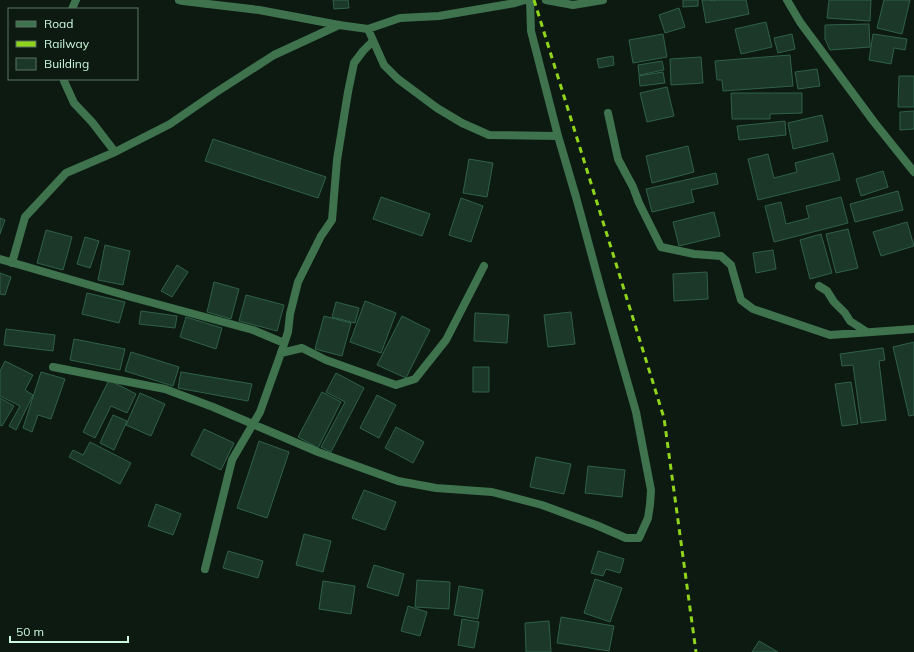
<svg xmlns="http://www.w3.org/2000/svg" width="914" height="652" font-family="Mulish,sans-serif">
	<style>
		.building { fill: #1b3829; stroke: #306147 }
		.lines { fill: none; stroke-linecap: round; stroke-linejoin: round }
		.street { stroke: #3e734e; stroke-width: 8 }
		.rail { stroke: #90d41c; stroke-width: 3; stroke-dasharray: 6 5; stroke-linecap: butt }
	</style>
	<rect width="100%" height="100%" fill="#0d1a12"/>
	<path class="building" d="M333 0H348L349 8 334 9Z
		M683 0H698V6L683 7Z
		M702 0H711L712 1 717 0H746L749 14 706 23Z
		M829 0H871L870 21 827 18Z
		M884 0H910L902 34 877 28Z
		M679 8 685 27 665 33 659 15Z
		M766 22 772 47 741 54 735 29Z
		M869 24 870 47 830 50 825 39V25Z
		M663 34 667 57 633 63 629 40Z
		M792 34 795 49 778 53 774 38Z
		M873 34 907 39 905 50 894 48 891 64 869 60Z
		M790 55 793 86 723 91 722 80H717L715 61Z
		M613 56 614 65 599 68 597 59Z
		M701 57 703 83 671 85 670 59Z
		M662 61 664 70 639 75 638 65Z
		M817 69 820 86 798 89 795 72Z
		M663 72 665 83 640 86 639 76Z
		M899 76H914V107H898Z
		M667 87 674 116 647 122 640 93Z
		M731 93H802V113L770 114V119H732Z
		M914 111V129L900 130V112Z
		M822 115 828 141 793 149 788 123Z
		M785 121 786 135 739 140 737 126Z
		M213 139 326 177 318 198 205 161Z
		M688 146 694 172 652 183 646 156Z
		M833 153 840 180 758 200 748 159 768 154 774 178 797 172 795 163Z
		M469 159 493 163 487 197 463 193Z
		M883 171 888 187 861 196 856 179Z
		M716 173 718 184 691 190 694 202 652 212 646 189Z
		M898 191 903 210 855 222 850 204Z
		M381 197 430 214 422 236 373 219Z
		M841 197 848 223 774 242 765 206 781 202 786 224 809 218 806 206Z
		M461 198 483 206 471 242 449 235Z
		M714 212 720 236 679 246 673 222Z
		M0 218 5 220 0 234Z
		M907 222 914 246 881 256 873 232Z
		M848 229 858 268 836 273 826 234Z
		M46 230 72 237 63 270 37 263Z
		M821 234 832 273 810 279 800 240Z
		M85 237 99 241 90 268 77 264Z
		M105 245 130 251 123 285 98 280Z
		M773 250 776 269 756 273 753 253Z
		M177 265 188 272 172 297 161 291Z
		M707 272 708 299 674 301 673 274Z
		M0 273 11 277 5 295 0 294Z
		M214 282 239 289 231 319 207 312Z
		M87 293 125 302 119 323 82 314Z
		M246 295 284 305 277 331 239 321Z
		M365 301 396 313 381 353 350 342Z
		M336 302 359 308 355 323 332 317Z
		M141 311 177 316 175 328 139 324Z
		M571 312 575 344 548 347 544 315Z
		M475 313 509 315 507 343 474 341Z
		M324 316 351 323 342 356 315 349Z
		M402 316 430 330 406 378 377 365Z
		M186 317 222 328 216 349 180 337Z
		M6 329 55 335 53 351 4 345Z
		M74 339 125 349 120 370 70 360Z
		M914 342V415L909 416 893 347Z
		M883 348 885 360 879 361 886 420 861 423 853 365 842 366 840 354Z
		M131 352 179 367 173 386 125 371Z
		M5 361 33 375 25 390 33 395 16 430 9 426 20 406 0 396V371Z
		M473 367H489V392H473Z
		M41 372 65 379 51 419 38 415 32 432 23 428Z
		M181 372 252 384 248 401 178 388Z
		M336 373 364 388 331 452 321 447 345 402 326 392Z
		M109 380 136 394 127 413 111 406 95 438 83 432Z
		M851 382 858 424 842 426 835 384Z
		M322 392 341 402 318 448 298 437Z
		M140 393 165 404 151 436 126 425Z
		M377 395 396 405 379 438 360 428Z
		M0 398 14 406 2 426 0 425Z
		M113 415 127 421 114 450 100 443Z
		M396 427 424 442 413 463 385 448Z
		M204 429 234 443 221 470 191 455Z
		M259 441 289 452 267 518 237 508Z
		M90 442 131 463 120 484 69 457 73 450 83 455Z
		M536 457 571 464 564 494 530 487Z
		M588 466 625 470 622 497 585 493Z
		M364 490 396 502 385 530 352 518Z
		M156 504 181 514 173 535 148 526Z
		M304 534 331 541 323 572 296 565Z
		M228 551 263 561 258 578 223 568Z
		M598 551 624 559 620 573 606 569 603 576 591 573Z
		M374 565 404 574 398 596 367 587Z
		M595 579 622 588 610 622 584 613Z
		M417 580 450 582 449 609 415 607Z
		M323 581 355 586 351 614 319 609Z
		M459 586 483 590 478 619 454 615Z
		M408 606 427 612 420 636 401 631Z
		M561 617 614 626 609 651 557 643Z
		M462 619 479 622 474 648 458 645Z
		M549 621 551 652H526L525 623Z
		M759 641 778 652H752Z"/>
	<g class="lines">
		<path class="street" d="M179 0 183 1 259 10 339 25 368 29 400 18 439 16 515 3 525 0
			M546 0 573 5 603 0
			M787 0 800 22 874 122 914 172
			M72 9 76 0
			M368 29 384 65 398 79 437 108 462 123 489 135 558 136
			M64 79V81L74 103 92 122 115 152
			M608 113 618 159 633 187 639 203 661 247 694 254 721 256 731 265 741 300 753 309 830 335 914 329
			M0 259 131 297 253 330 284 343
			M12 263 25 217 66 173 115 152 170 124 215 93 274 55 339 25
			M819 286 827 291 834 302 845 313 850 321 867 332
			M281 353 302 348 326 360 396 385 415 379 446 340 484 266
			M53 367 165 389 213 407 318 452 398 481 436 488 492 492 542 505 596 525 626 538H639L648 518 650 505 651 490 636 412 602 293 576 197 558 136 531 31 530 0
			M205 569 232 460 260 412 281 353 288 332 290 314 298 282 321 236 332 220 337 160 348 92 354 63 363 51 373 41"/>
		<path class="rail" d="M534 0 664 418 696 652"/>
	</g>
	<rect x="8" y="8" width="130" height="72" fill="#0d1a12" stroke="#597363"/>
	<rect x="16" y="21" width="20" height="6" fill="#3e734e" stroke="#597363"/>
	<text x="44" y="28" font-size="12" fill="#ccf8dd">Road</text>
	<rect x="16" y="41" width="20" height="6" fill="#90d41c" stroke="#597363"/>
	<text x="44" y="48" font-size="12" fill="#ccf8dd">Railway</text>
	<rect x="16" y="58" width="20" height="12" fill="#1b3829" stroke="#597363"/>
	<text x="44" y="68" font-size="12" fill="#ccf8dd">Building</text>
	<path d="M10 636v6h118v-6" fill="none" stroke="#ccf8dd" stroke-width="2"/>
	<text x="16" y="636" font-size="12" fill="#ccf8dd" stroke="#0d1a12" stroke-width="3" paint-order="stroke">50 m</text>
</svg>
